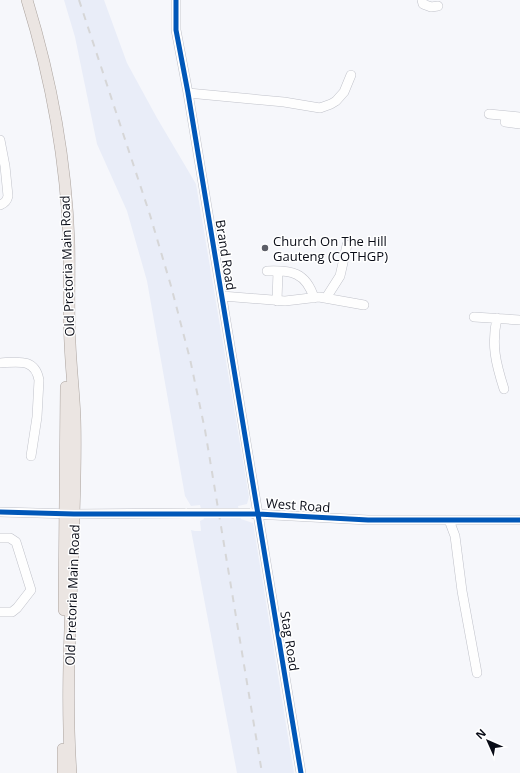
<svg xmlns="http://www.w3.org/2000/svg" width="520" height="773" font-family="'Open Sans',sans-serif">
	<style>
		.built { fill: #e9edf8 }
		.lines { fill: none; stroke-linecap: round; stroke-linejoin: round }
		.minor-casing { stroke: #c0c2ca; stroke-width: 10 }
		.major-casing { stroke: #aba39e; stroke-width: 12 }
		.minor { stroke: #fefefe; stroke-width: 9 }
		.major { stroke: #ebe5e2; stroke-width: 11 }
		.rail { stroke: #d6d6d7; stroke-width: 2; stroke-dasharray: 7 7; stroke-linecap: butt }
		.minor-bridge-casing { stroke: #c0c2ca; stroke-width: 10; stroke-linecap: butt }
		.minor-bridge { stroke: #fefefe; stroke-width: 9 }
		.cycleway-casing { stroke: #fff; stroke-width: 8 }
		.cycleway { stroke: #0057b8; stroke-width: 5 }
		.poi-dot { fill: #5c5e67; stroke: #fff; stroke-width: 1.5 }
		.labels { text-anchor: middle; stroke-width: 3; stroke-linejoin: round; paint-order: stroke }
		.poi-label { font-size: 13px; fill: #090c17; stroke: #fff; text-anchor: start }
		.street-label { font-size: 13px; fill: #090c17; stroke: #fff }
	</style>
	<rect width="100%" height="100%" fill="#f6f7fb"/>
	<path class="built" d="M64 0H104L127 63 157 118 196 184 249 497 247 504 238 506 241 519 253 523 294 773H237L191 530 195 531H201L200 521 204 519 200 505 191 506 185 496 147 281 127 211 97 144 75 37Z"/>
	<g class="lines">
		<defs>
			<path id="minor" d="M176 0V30L188 93 301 773
				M422 0 423 4 431 7 438 6
				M188 93 284 102 320 108 331 104 336 101 344 92 351 75
				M489 114 520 117
				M505 122 520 124
				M0 140 5 166 8 196C7 201 5 203 0 205
				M267 271C291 270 306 272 314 298
				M222 296 285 301 319 297 364 305
				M326 298 340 276 347 245
				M277 301 278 271
				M474 317 520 320
				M497 318C491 345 496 364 504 389
				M0 363C18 362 35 358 39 380L37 417 31 456
				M0 512 74 514 187 513
				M254 514 368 520H520
				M449 520 455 536 462 591 477 673
				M0 538H10L16 542 31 590 17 608 12 612H0"/>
			<path id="major" d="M27 0C51 78 66 160 69 242 70 276 68 310 70 343 71 368 74 393 75 418 76 450 75 483 74 515 72 601 65 687 71 773
				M64 610 66 387
				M63 773V749"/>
		</defs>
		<use href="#minor" class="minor-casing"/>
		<use href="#major" class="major-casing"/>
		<use href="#minor" class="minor"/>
		<use href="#major" class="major"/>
		<path class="rail" d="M79 0 150 215 171 286 190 359 205 430 262 773"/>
		<defs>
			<path id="minor-bridge" d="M187 513H250"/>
		</defs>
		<use href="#minor-bridge" class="minor-bridge-casing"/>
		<use href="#minor-bridge" class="minor-bridge"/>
		<defs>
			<path id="cycleway" d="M176 0V30L188 93 301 773
				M0 512 74 514H258L368 520H520"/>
		</defs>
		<use href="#cycleway" class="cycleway-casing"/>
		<use href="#cycleway" class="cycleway"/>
	</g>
	<circle class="poi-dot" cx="265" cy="248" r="4"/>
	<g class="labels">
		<g class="poi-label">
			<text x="273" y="246">Church On The Hill<tspan x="273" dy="15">Gauteng (COTHGP)</tspan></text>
		</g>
		<g class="street-label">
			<text transform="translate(226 255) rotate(81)" y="5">Brand Road</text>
			<text transform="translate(67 266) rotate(-92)" y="5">Old Pretoria Main Road</text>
			<text transform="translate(298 505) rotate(4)" y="5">West Road</text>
			<text transform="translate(72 595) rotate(-88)" y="5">Old Pretoria Main Road</text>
			<text transform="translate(290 641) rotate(81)" y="5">Stag Road</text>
		</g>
	</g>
	<g transform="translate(488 741) rotate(315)" stroke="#ffffff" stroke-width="3" paint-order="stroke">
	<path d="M0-3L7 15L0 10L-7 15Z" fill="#090c17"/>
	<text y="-6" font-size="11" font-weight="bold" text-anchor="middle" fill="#090c17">N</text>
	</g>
</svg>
